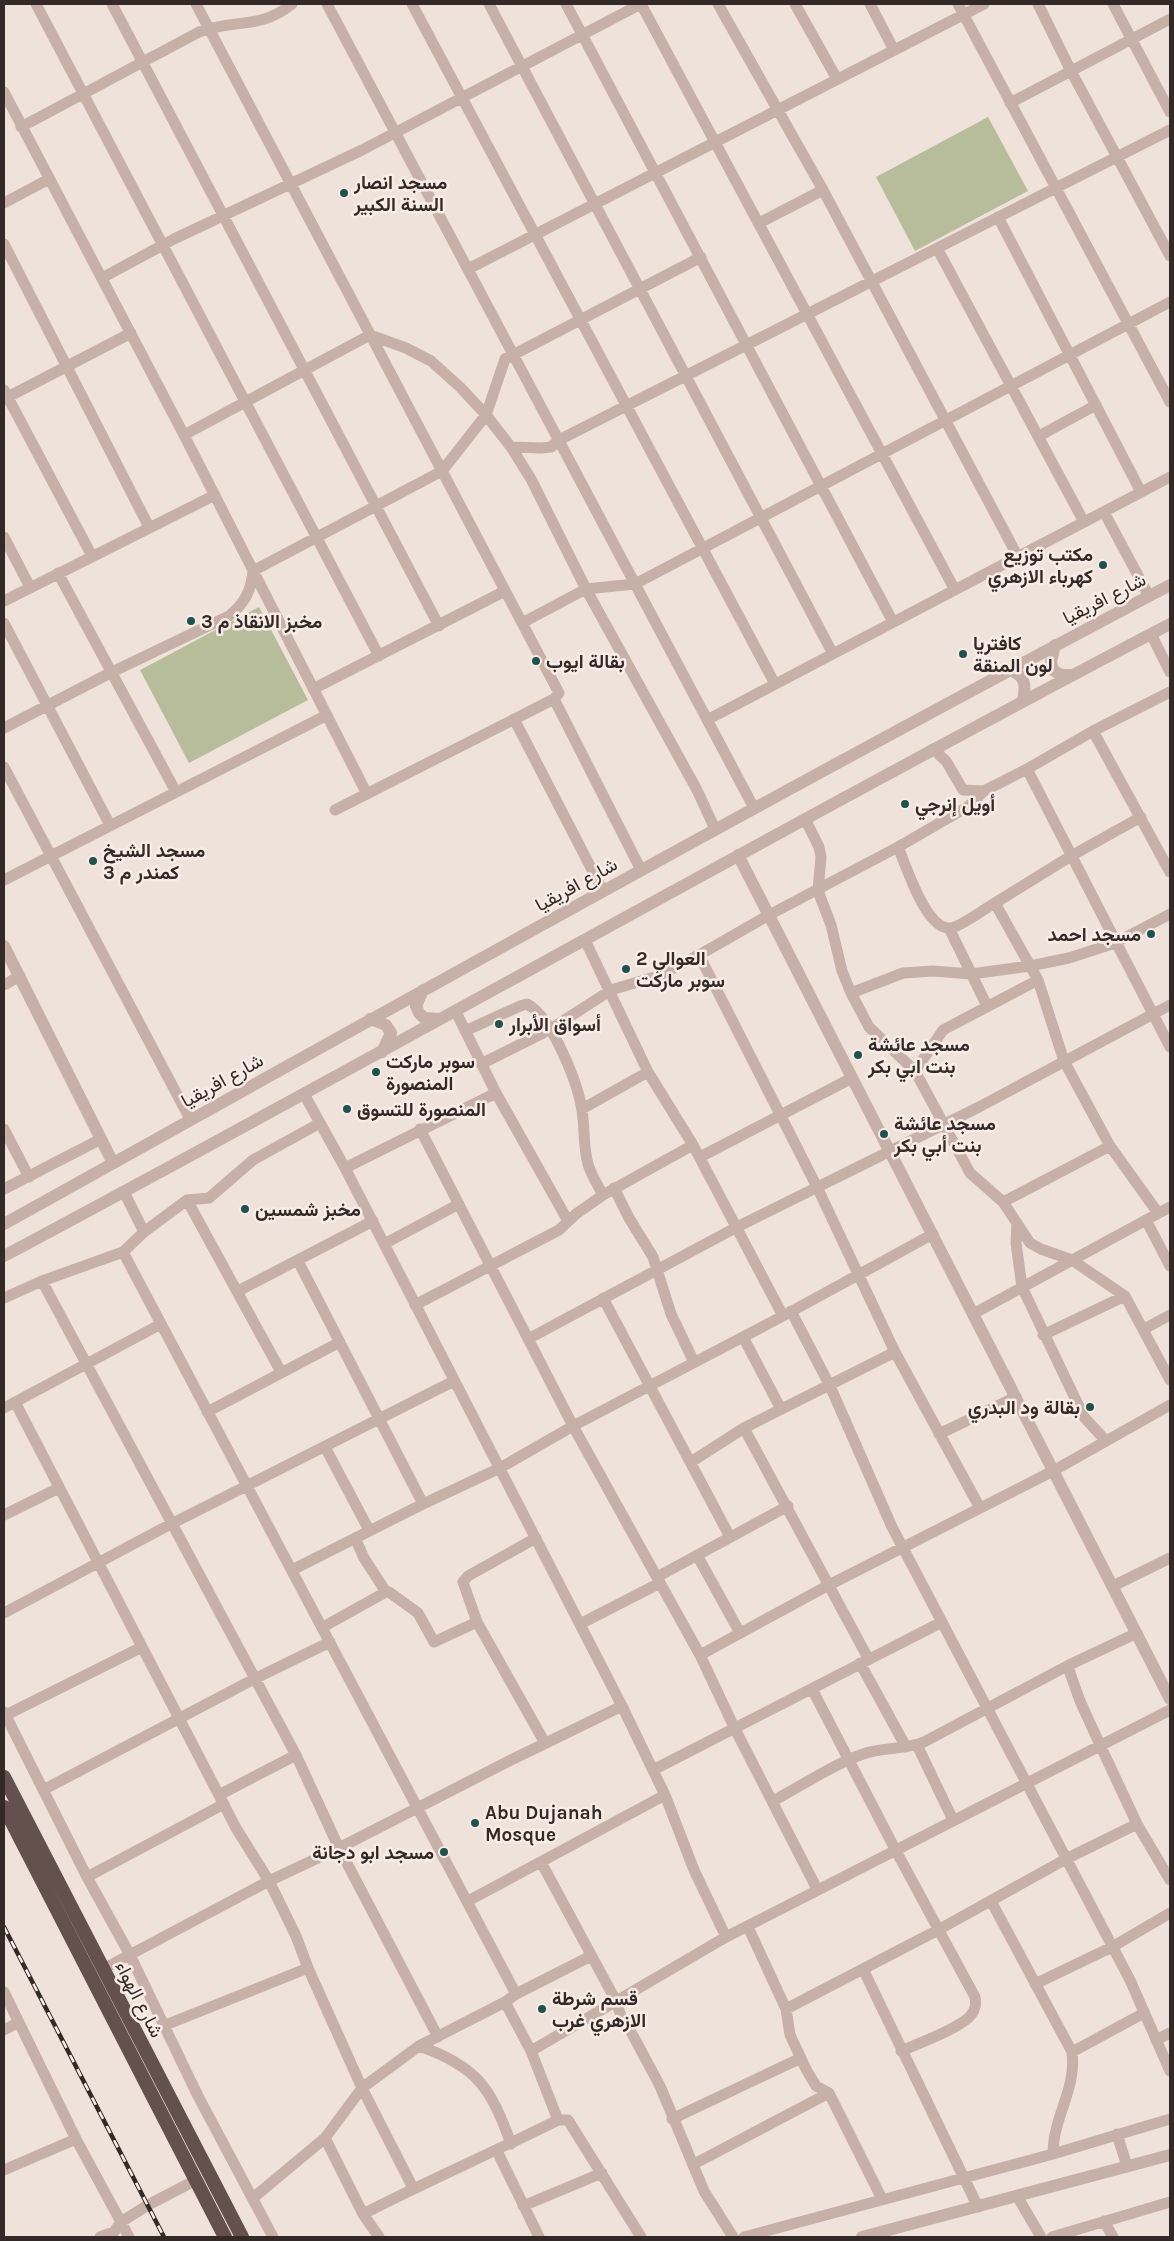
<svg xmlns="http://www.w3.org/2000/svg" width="1174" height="2241" font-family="Karla,Vazirmatn,sans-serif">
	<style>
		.green { fill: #b7bd9b }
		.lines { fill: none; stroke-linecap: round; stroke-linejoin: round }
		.minor { stroke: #c6b0a7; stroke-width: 11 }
		.tertiary { stroke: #c6b0a7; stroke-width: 12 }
		.trunk { stroke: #64504c; stroke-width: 14 }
		.rail-casing { stroke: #332927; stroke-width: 4.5 }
		.rail { stroke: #f8ece6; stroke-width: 2.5; stroke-dasharray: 8; stroke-linecap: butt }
		.poi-dot { fill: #1f524d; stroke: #f8ece6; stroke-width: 2 }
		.labels { text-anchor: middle; stroke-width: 5; stroke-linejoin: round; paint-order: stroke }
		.poi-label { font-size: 19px; font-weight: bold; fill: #332927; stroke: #f8ece6; text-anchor: start }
		.street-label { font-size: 19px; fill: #332927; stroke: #f8ece6 }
	</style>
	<rect width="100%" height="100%" fill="#efe2da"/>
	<path class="green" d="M988 117 1028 191 915 251 876 177Z
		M259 607 308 700 189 763 140 670Z"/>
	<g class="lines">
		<path class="minor" d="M36 4 379 656
			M112 4 439 626
			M196 4 559 693 554 699 335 810
			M327 4 754 808
			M412 4 775 684
			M489 4 833 654
			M566 4 893 622
			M641 4 955 590
			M718 4 823 190 1018 557
			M795 4 837 79
			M870 4 894 50
			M958 4 1170 402
			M1038 4 1071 71 1170 256
			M1113 4 1170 112
			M4 92 184 435 367 794
			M1010 103 1170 19
			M21 127 199 32C235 18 258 31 292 4
			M4 203 49 179
			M998 217 1141 492
			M759 223 823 190
			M4 244 149 527
			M937 248 1084 522
			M468 269 984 4
			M102 278 174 239 362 150 641 4
			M4 390 92 556
			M4 399 131 333
			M184 435 370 335 406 348 431 361 460 387 486 415 511 447 531 479 586 589 697 790 715 829
			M1039 436 1096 405
			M511 447 541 448 551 447 559 440 1170 130
			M1104 512 1149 596
			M4 537 30 587
			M58 573 176 792
			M4 601 215 495
			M4 623 110 825
			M522 623 586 589 635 584 1170 302
			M1151 634 1170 672
			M313 689 505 591
			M554 699 641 870
			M514 719 603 891
			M707 720 1170 477
			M4 728 112 672 229 616C245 603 251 591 253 571L442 471 486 415 505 359 701 257
			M1093 731 1170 872
			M933 749 946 761 963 790 984 791
			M4 767 190 1119
			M1027 769 1170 1047
			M805 819 819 847 821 857 818 891 831 925 842 971 851 993 869 1027 915 1071 970 1173 1003 1202 1030 1243 1041 1249 1072 1260 1125 1296 1170 1380
			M898 847C906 865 926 931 951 928 962 926 984 909 995 903L1038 980 1064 1061 1110 1146 1158 1213
			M4 880 327 715
			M995 903 1071 856 1141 817
			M949 928 987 1006
			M585 940 648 1072 693 1145 783 1316
			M699 955 817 1187 895 1352 980 1508
			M4 985 20 976
			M851 993 903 973 933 971 971 974 1030 966 1069 958 1115 943 1170 914
			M456 1012 496 1093 568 1221
			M465 1031 520 1006 527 1004C552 1017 578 1083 582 1111 585 1128 583 1147 588 1164 591 1175 598 1185 603 1195
			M481 1064 549 1030 611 990 658 976 699 955 769 915 898 847 969 806 984 791 1027 769 1093 731 1170 692
			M915 1071 943 1030 1038 980
			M304 1094 345 1168 622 1706 665 1795 694 1870 726 1937
			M582 1109 648 1072
			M4 1129 29 1177
			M420 1129 573 1426 700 1655 734 1727 817 1889
			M700 1157 852 1078
			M345 1168 496 1093
			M614 1188 629 1218 653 1257 671 1314 694 1362
			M4 1189 101 1139
			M124 1192 144 1232
			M187 1200 281 1372
			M1003 1202 1110 1146
			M1146 1220 1170 1266
			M1017 1223 1016 1243 1022 1287 1084 1417 1106 1441
			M384 1244 459 1204
			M123 1252 516 1994 505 2002 531 2051 558 2120
			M298 1261 423 1504
			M42 1281 296 1755 339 1848 438 2037
			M238 1291 373 1221
			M4 1298 42 1281 123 1252 144 1232 187 1200 209 1198 253 1160 320 1123
			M603 1298 730 1537
			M415 1305 559 1230 576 1214 603 1195 693 1145
			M791 1311 830 1386 892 1527 1130 1980 1170 2071
			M973 1314 1170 1207
			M1144 1329 1170 1315
			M1043 1335 1125 1296
			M743 1337 781 1409
			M528 1339 737 1227 979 1107 1170 1005
			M15 1402 236 1828 269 1881 296 1936 308 1968 362 2088 413 2188
			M4 1408 161 1324
			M207 1412 340 1342
			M744 1428 868 1658
			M939 1434 1016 1397
			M325 1447 369 1530
			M691 1462 744 1428 895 1352
			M4 1515 59 1488
			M355 1538 364 1558 386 1592H389L418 1613 434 1642 477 1622
			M536 1538 468 1576 463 1582 477 1622 545 1743
			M697 1555 740 1633
			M292 1570 423 1504 500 1468 573 1426 783 1316 933 1234
			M657 1577 788 1506
			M1113 1586 1170 1558
			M4 1613 171 1524 454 1381
			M580 1624 660 1583
			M323 1627 386 1592
			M700 1655 829 1585 1053 1471 1170 1405
			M860 1663 906 1747
			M1069 1665 1070 1673 1080 1701 1101 1747 1137 1824 1170 1880
			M812 1689 895 1849 975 1997C976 2004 976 2009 971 2015 961 2028 917 2044 901 2051
			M4 1712 87 1877 130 1955 198 2096 273 2237
			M6 1715 142 1647
			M917 1745 953 1820
			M653 1770 942 1622
			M43 1790 254 1679 330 1642
			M219 1795 296 1755
			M773 1801C803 1785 832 1765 863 1754 883 1747 905 1750 924 1742L1069 1665 1137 1633
			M541 1862 616 2001 623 2022 630 2030 660 2086 704 2191 733 2237
			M87 1877 224 1804
			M468 1901 665 1795
			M991 1901 1072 2052C1077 2089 1053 2116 1053 2154
			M748 1927 786 2009 790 2035 807 2071 816 2086 829 2093 882 2199
			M103 1969 269 1881 339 1848 511 1760 622 1706
			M863 1969 978 2207
			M1035 1984 1112 1947 1170 1913
			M4 1992 76 2139 129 2237
			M516 1994 591 1956
			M786 2009 938 1930 1066 1859 1137 1824
			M163 2026 308 1968
			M4 2030 19 2022
			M1156 2040 1170 2033
			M419 2046C477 2066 491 2088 511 2144
			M531 2051 726 1937 1170 1710
			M1072 2052 1144 2013
			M672 2119 801 2058
			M1117 2134 1127 2166
			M325 2138 363 2214 379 2237
			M497 2151 539 2237
			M694 2164 829 2093
			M4 2170 76 2139
			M1017 2196 1041 2237
			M253 2198 325 2138 362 2088 419 2046 505 2002
			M523 2206 602 2173
			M363 2214C427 2181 494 2152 558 2120H568L641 2237
			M1104 2221 1113 2237
			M100 2237 114 2232 121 2222 148 2205 196 2180
			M744 2237 1053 2154 1170 2119
			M1052 2237 1170 2202"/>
		<path class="tertiary" d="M1055 645 1051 662 1053 670 1061 675H1073
			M1008 670C1026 674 1026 686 1023 701
			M738 855 1170 1699
			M4 946 113 1163
			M423 990 416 1006 419 1013 424 1018 440 1019
			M370 1019 386 1025 391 1033 382 1052
			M4 1224C391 1008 778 792 1170 585
			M4 1256C394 1048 778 829 1170 624
			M862 2237 1170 2155"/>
		<path class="trunk" d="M4 1777 242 2237
			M4 1807 225 2237"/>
		<defs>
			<path id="rail" d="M4 1927 164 2237"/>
		</defs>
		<use href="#rail" class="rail-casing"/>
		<use href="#rail" class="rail"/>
	</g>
	<g class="poi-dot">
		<circle cx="344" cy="193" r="5"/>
		<circle cx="1103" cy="565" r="5"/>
		<circle cx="191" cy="621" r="5"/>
		<circle cx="963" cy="654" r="5"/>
		<circle cx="536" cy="661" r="5"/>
		<circle cx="905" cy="804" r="5"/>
		<circle cx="93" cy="861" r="5"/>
		<circle cx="1151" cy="934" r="5"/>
		<circle cx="626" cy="969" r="5"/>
		<circle cx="499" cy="1024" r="5"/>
		<circle cx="858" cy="1055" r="5"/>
		<circle cx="376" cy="1072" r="5"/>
		<circle cx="347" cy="1109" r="5"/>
		<circle cx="884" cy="1134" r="5"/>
		<circle cx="245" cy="1209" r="5"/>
		<circle cx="1090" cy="1407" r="5"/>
		<circle cx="475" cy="1823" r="5"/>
		<circle cx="444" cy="1852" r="5"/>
		<circle cx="542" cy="2009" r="5"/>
	</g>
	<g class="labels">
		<g class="poi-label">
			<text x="354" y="189">مسجد انصار<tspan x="354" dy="22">السنة الكبير</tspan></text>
			<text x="1093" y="561" text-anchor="end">مكتب توزيع<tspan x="1093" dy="22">كهرباء الازهري</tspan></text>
			<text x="201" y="628">مخبز الانقاذ م 3</text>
			<text x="973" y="650">كافتريا<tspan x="973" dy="22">لون المنقة</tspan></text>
			<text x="546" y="668">بقالة ايوب</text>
			<text x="915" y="811">أويل إنرجي</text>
			<text x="103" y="857">مسجد الشيخ<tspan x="103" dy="22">كمندر م 3</tspan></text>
			<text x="1141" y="941" text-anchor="end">مسجد احمد</text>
			<text x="636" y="965">العوالي 2<tspan x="636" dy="22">سوبر ماركت</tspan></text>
			<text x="509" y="1031">أسواق الأبرار</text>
			<text x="868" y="1051">مسجد عائشة<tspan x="868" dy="22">بنت ابي بكر</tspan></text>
			<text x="386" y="1068">سوبر ماركت<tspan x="386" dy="22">المنصورة</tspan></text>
			<text x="357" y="1116">المنصورة للتسوق</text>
			<text x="894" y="1130">مسجد عائشة<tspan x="894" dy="22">بنت أبي بكر</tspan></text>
			<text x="255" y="1216">مخبز شمسين</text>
			<text x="1080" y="1414" text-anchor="end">بقالة ود البدري</text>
			<text x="485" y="1819">Abu Dujanah<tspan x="485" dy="22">Mosque</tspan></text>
			<text x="434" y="1859" text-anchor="end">مسجد ابو دجانة</text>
			<text x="552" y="2005">قسم شرطة<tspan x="552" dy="22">الازهري غرب</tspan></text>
		</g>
		<g class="street-label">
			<text transform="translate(1104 598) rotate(-27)" y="7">شارع افريقيا</text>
			<text transform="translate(576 884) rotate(-29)" y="7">شارع افريقيا</text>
			<text transform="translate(222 1080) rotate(-29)" y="7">شارع افريقيا</text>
			<text transform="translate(140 1999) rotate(63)" y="7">شارع الهواء</text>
		</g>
	</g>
	<rect width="1174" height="2241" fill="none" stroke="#332927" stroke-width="10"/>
</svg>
